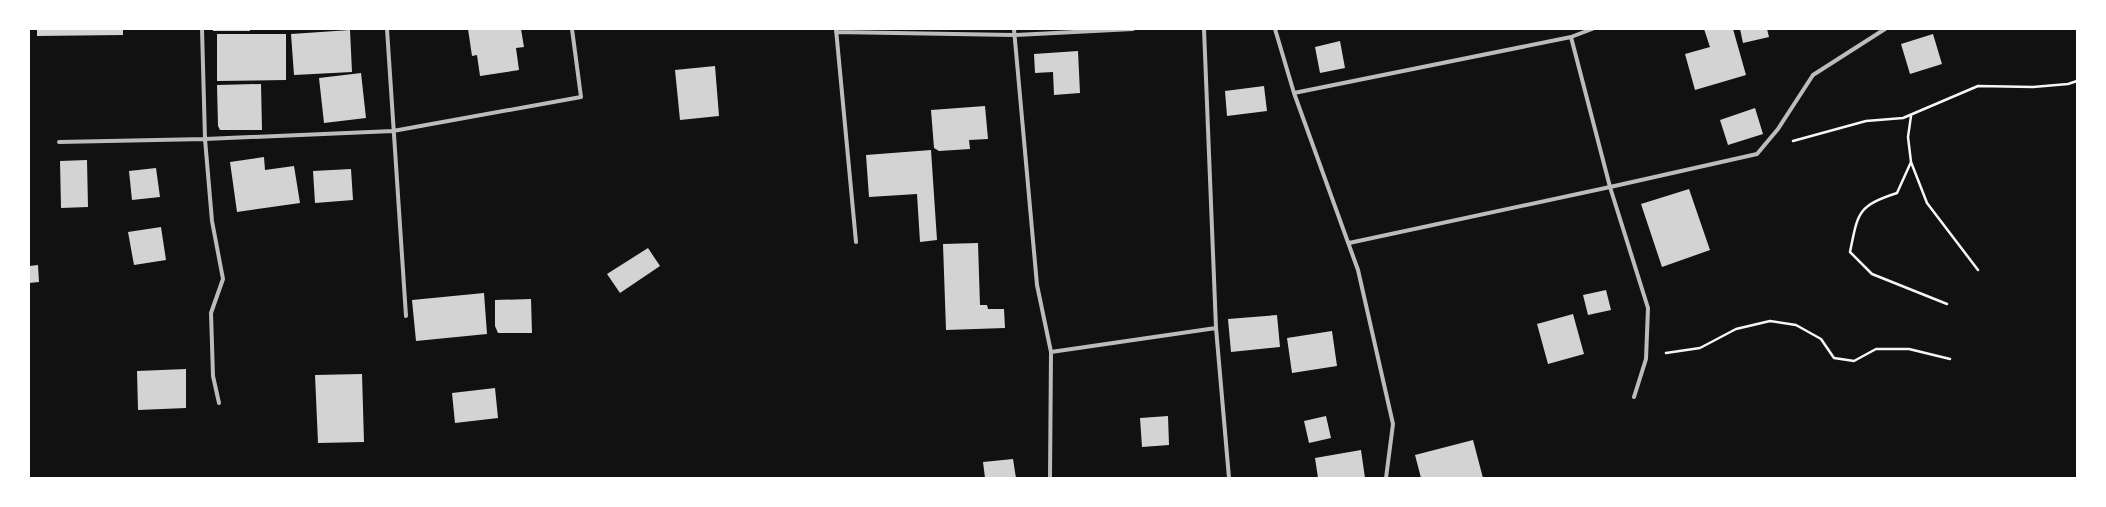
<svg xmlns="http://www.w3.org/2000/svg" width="2106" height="507" font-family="'DM Sans',sans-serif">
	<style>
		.building { fill: #d3d3d3 }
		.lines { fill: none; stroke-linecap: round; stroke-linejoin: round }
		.path { stroke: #f5f5f5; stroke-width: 2.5 }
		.minor { stroke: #bcbcbc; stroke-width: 4 }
	</style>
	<rect width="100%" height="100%" fill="#111"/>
	<path class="building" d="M37 29H123V35L37 36Z
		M213 29H250V31H213Z
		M468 29H521L524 47 516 48 519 70 480 76 477 55 472 56Z
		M1704 29H1733L1746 75 1695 90 1685 54 1710 47Z
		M1740 29H1767L1769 37 1743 43Z
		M350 30 352 72 294 75 291 34Z
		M217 34H286V80L217 81Z
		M1933 34 1942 64 1910 74 1901 44Z
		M1340 41 1345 68 1320 73 1315 47Z
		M1078 51 1080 93 1054 95 1053 72 1035 73 1034 54Z
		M715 66 719 116 680 120 675 70Z
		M361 73 366 118 324 123 319 78Z
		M261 84 262 130H220L218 126 217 85Z
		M1264 86 1267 111 1227 116 1225 91Z
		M985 106 988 139 969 140 970 149 939 151 934 148 931 110Z
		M1755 108 1763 134 1728 145 1720 120Z
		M931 150 937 240 920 242 917 194 869 197 866 155Z
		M264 157 265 170 294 166 300 203 237 212 230 162Z
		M87 160 88 207 61 208 60 161Z
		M156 168 160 197 132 200 129 171Z
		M351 169 353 200 315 203 313 171Z
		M1689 189 1710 250 1662 267 1641 204Z
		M161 227 166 260 134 265 128 232Z
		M978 243 980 305H987L988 309H1004L1005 328 946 330 943 244Z
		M648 248 660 266 620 293 607 274Z
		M38 265 39 282 29 283V266Z
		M1606 290 1611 310 1588 315 1583 295Z
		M484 293 487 334 416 341 412 300Z
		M531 299 532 333H498L495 326V300Z
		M1573 314 1584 354 1548 364 1537 324Z
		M1277 315 1280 347 1231 352 1228 319Z
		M1332 331 1337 366 1292 373 1287 338Z
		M186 369V408L138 410 137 371Z
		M362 374 364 442 318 443 315 375Z
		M495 388 498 418 455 423 452 393Z
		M1168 416 1169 445 1142 447 1140 418Z
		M1326 416 1331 438 1309 443 1304 421Z
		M1473 440 1483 478H1421L1415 455Z
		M1361 450 1365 478H1318L1315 458Z
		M1013 459 1016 478H985L983 462Z"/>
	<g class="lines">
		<path class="path" d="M1911 116 1908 137 1911 162 1927 203 1978 270
			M1793 141 1866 121 1903 118 1978 86 2033 87 2068 84 2077 81
			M1911 162 1897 193C1857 206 1858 213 1850 252L1872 274 1947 304
			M1666 353 1700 348 1736 329 1770 321 1796 325 1821 339 1834 358 1854 361 1876 349H1909L1950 359"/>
		<path class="minor" d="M202 29 205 139 212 221 223 279 211 313 213 376 219 403
			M387 29 406 316
			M836 29 856 242
			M1014 29 1037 285 1051 352 1050 478
			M1204 29 1216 328 1229 478
			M1275 29 1294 93 1358 270 1393 424 1386 478
			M836 32 1014 35 1133 29
			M1571 37 1610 187 1648 308 1646 359 1634 397
			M1294 93 1571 37 1592 29
			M59 142 205 139 393 131 581 97 572 29
			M1349 243 1610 187 1757 154 1778 129 1813 75 1885 29
			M1051 352 1216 328"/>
	</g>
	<rect width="2106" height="507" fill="none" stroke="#ffffff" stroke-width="60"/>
</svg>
